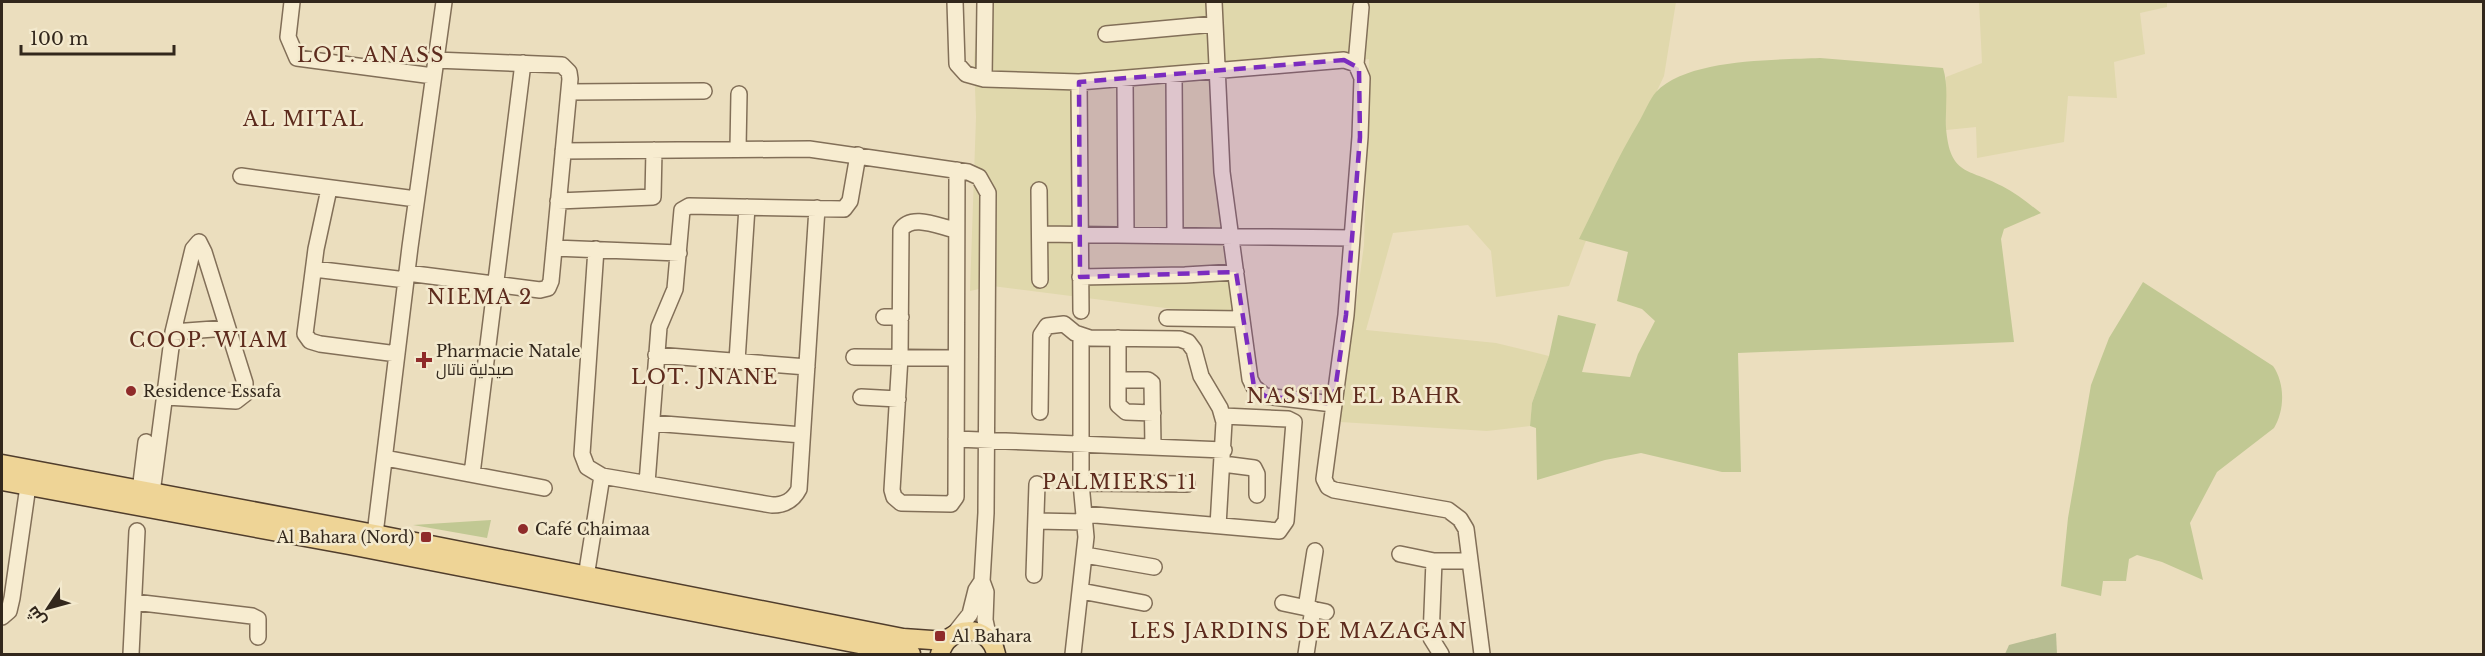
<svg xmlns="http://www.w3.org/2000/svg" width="2485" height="656" font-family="'Libre Baskerville',Cairo,serif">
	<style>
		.farmland { fill: #e0d8ac }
		.green { fill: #c1c893 }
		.cemetery { fill: #b7bd92 }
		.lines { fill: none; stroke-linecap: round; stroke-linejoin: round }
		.minor-casing { stroke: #826f58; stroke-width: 18 }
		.major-casing { stroke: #503d2c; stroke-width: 21 }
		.minor { stroke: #f7ecd0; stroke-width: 15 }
		.major { stroke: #eed496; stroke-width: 18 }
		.marked { fill: #7b2cbf; fill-opacity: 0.2; stroke: #7b2cbf; stroke-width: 4.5; stroke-dasharray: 12 8; stroke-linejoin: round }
		.poi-dot { fill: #8f2b2a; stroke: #f3e9cd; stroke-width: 2 }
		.labels { text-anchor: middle; stroke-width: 5; stroke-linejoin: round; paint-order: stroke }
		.poi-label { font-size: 16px; fill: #32271c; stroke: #f3e9cd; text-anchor: start }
		.quarter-label { font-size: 20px; letter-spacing: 1.5px; fill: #5d2b1d; stroke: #f3e9cd }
	</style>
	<rect width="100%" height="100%" fill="#ebdebe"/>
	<path class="farmland" d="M979 2H1676L1664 76 1585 243 1569 286 1496 297 1491 251 1468 225 1393 233 1366 330 1496 343 1549 356 1532 403 1530 426 1487 431 1340 422 1364 245 1369 59 1217 75 1211 115 1236 317 992 286 970 291 976 117 974 60Z
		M1979 2H2167V7L2140 13 2145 54 2114 62 2117 98 2068 96 2064 142 1977 158 1976 127 1946 130V77L1982 63Z"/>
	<path class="green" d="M1820 58 1943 68C1949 87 1945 108 1946 128 1950 176 1968 168 2002 186 2016 193 2029 204 2041 213L2004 229 2001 239 2014 342 1738 353 1741 472H1722L1641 453 1605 460 1537 480 1536 428 1530 426 1532 403 1549 356 1558 315 1596 324 1582 372 1630 377 1638 354 1655 321 1642 309 1617 301 1628 252 1579 239C1599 199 1617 158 1640 120 1645 111 1650 99 1656 92 1688 58 1776 60 1820 58Z
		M2143 282 2273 366C2285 383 2285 410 2274 428L2217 472 2190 523 2203 580 2162 562 2137 555 2129 559 2126 581H2103L2101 596 2061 586 2068 518 2091 385 2109 338Z
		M491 520 487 538 413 525Z"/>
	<path class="cemetery" d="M2056 633 2057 654H2005L2009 645Z"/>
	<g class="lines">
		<defs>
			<path id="minor" d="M292 2 288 37 297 58 433 76
				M955 2 957 64 966 74 984 79 1079 82 1344 60 1356 64 1362 78 1360 137 1346 315 1324 479 1328 487 1334 490 1448 510 1460 519 1466 529 1482 654
				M1214 2 1222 172 1250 379 1254 387 1265 396 1333 404
				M1106 34 1215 24
				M1356 64 1361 7
				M1174 75 1175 235
				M984 79 985 2
				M1125 80 1126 235
				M1079 82 1081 311
				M569 92 704 91
				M738 148 739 94
				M563 151 809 149 968 172 979 177 988 193 986 513 982 581 986 592 985 620 989 639
				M241 176 416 199
				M329 189 316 249 305 334 310 341 320 344 397 354
				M1039 190 1040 280
				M558 201 653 197 654 150
				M956 230C940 227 911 213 901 230L900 357 892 490 894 497 901 503 951 504 956 497 957 170
				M1040 234 1352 238
				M554 248 679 253
				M596 249 582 454 587 467 602 476 772 505C784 505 793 501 799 489L817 208
				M314 269 406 280
				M407 273 540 290 548 288 551 281 570 79 569 72 562 65 435 60
				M1080 277 1185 275 1236 272
				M884 317H901
				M1167 318 1242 319
				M173 332 227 328
				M1118 338V405L1126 412 1153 413
				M656 355 807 367
				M854 357 956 358
				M737 361 747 207
				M1118 380H1148L1152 383 1153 447
				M861 397 898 399
				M1040 412 1041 335 1047 326 1064 324 1075 333 1090 338 1180 339 1188 342 1194 350 1201 376 1220 408 1224 422 1218 526
				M652 423 802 435
				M956 439 1224 450
				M385 458 544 488
				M1223 464 1254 468 1257 474V495
				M472 474 523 63
				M647 483 659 327 675 289 682 210 689 206 844 209 850 201 858 155
				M1081 483 1187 484
				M140 491 146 442
				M152 493 173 332 193 249 199 242 204 252 245 383V394L236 401 166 397
				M1084 514 1279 531 1286 521 1294 422 1288 419 1223 416
				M1036 521 1085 522
				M375 534 410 247 444 2
				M1400 554 1434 561H1470
				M1085 555 1154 567
				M1434 561 1431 638 1441 654
				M1034 575 1037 484
				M586 577 602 476
				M1081 591 1144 603
				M134 602 252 616 258 619V637
				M1283 603 1326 612
				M1306 608 1315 551
				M2 617 9 611 12 598 28 486
				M955 633 970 614 976 590 982 581
				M131 654 137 531
				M1073 654 1086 537 1081 483V336
				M1306 654 1313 609"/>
			<path id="major" d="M2 464 375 534 903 638 946 641
				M2 481 349 545 911 654
				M940 654C947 624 990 623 996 654"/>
		</defs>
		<use href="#minor" class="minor-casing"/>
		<use href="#major" class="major-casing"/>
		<use href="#minor" class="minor"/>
		<use href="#major" class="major"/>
	</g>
	<path class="marked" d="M1344 60 1359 68 1360 137 1346 315 1333 404 1265 396 1254 387 1236 272 1080 277 1079 82Z"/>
	<g class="poi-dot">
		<path d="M421 351h6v6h6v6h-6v6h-6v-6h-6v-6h6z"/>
		<circle cx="131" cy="391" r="6"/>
		<circle cx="523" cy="529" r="6"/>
		<rect x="420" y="531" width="12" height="12" rx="3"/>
		<rect x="934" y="630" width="12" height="12" rx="3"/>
	</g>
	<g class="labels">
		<g class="poi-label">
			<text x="436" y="357">Pharmacie Natale<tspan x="436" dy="18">صيدلية ناتال</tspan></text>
			<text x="143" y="397">Residence Essafa</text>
			<text x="535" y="535">Café Chaimaa</text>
			<text x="414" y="543" text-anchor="end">Al Bahara (Nord)</text>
			<text x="952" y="642">Al Bahara</text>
		</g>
		<g class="quarter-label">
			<text x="371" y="62">LOT. ANASS</text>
			<text x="304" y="126">AL MITAL</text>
			<text x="480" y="304">NIEMA 2</text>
			<text x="209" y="347">COOP. WIAM</text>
			<text x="705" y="384">LOT. JNANE</text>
			<text x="1354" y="403">NASSIM EL BAHR</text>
			<text x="1120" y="489">PALMIERS 11</text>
			<text x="1299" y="638">LES JARDINS DE MAZAGAN</text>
		</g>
	</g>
	<rect width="2485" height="656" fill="none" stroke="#32271c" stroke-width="6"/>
	<g transform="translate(48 608) rotate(234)" stroke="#f3e9cd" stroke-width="4.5" paint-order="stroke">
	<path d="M0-4.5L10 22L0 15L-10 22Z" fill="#32271c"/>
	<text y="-9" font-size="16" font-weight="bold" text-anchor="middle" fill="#32271c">ش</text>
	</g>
	<path d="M21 45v9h153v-9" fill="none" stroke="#32271c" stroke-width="3"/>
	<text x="30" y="45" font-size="18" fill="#32271c" stroke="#f3e9cd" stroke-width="4.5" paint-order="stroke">100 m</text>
</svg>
